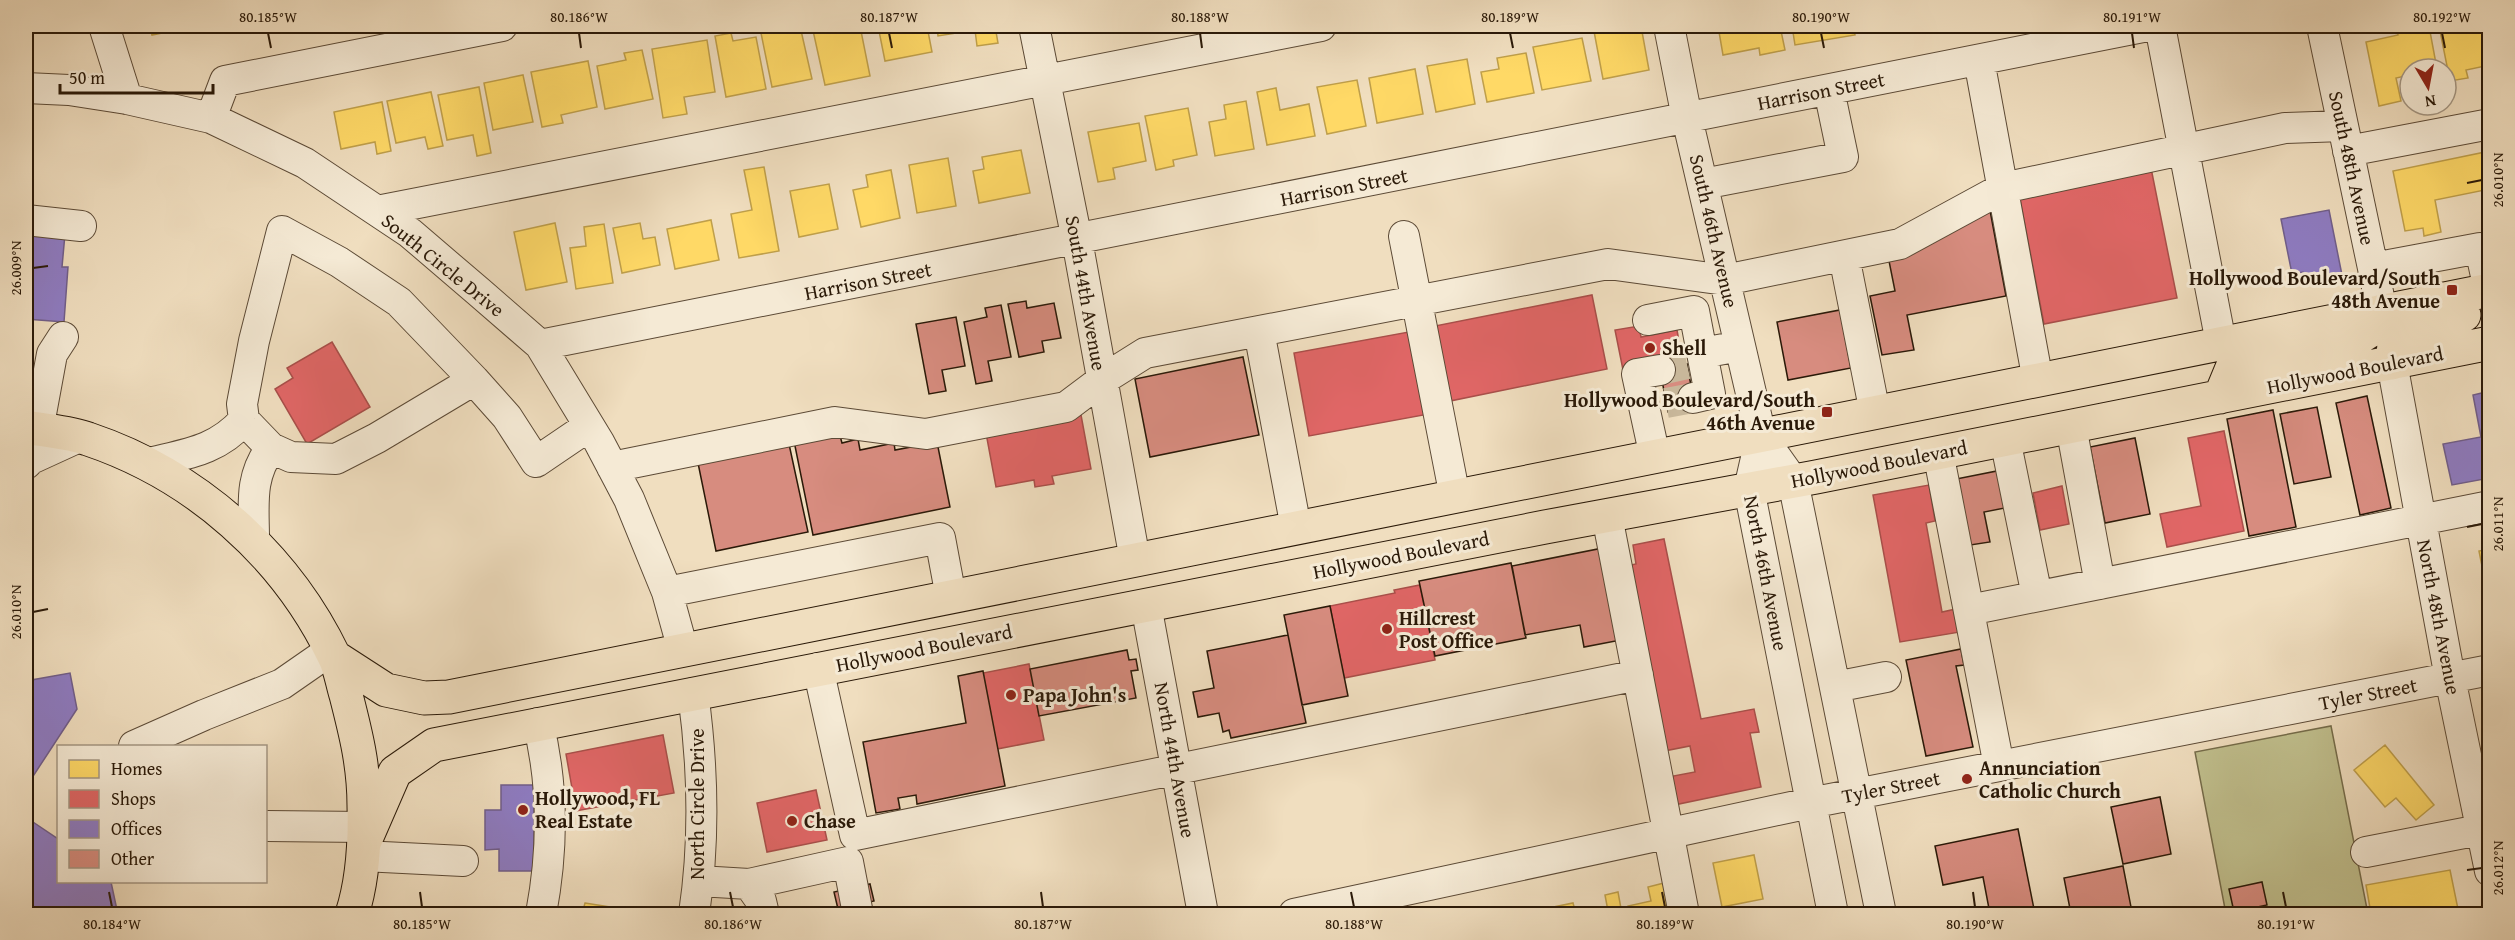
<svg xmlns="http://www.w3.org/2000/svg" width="2515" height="940" font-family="'Gentium Book Plus',serif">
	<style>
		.green { fill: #c0bf8d; stroke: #756c4a; stroke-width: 1.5 }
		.homes { fill: #ffd966; stroke: #bf9f4a; stroke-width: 1.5 }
		.shops { fill: #e06666; stroke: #a94f4a; stroke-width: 1.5 }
		.offices { fill: #8e7cc3; stroke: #705e8b; stroke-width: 1.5 }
		.building { fill: #d78c7f; stroke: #2a1908; stroke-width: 1.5 }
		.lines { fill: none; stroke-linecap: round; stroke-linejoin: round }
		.minor-tunnel { stroke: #c8b79a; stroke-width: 30; stroke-dasharray: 30 15; stroke-linecap: butt }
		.minor-casing { stroke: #5c4a36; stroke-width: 32 }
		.highway-casing { stroke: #2a1908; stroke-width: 35 }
		.minor { stroke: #f5ead5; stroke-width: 30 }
		.highway { stroke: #f0debf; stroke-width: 33 }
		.ticks { fill: none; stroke: #2a1908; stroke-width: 2 }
		.poi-dot { fill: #8f2418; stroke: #f5ead5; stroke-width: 2 }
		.labels { text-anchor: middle; stroke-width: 6; stroke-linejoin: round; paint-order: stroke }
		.street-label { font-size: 20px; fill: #2a1908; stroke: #f5ead5 }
		.poi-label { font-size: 20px; font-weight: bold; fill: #2a1908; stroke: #f5ead5; text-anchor: start }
		.neatline { fill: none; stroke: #2a1908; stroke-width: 2 }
		.ticks-label { font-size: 15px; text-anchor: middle; fill: #2a1908 }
	</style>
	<rect width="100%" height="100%" fill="#f0debf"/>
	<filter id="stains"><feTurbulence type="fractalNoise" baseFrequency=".00333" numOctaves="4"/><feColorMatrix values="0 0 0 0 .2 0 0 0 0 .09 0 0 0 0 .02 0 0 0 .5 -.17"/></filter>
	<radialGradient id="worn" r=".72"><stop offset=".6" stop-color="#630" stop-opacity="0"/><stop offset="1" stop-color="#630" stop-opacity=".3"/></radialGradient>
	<path class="green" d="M2331 726 2368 914H2226L2195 752Z"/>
	<path class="homes" d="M150 26H196L152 35Z
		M210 26H250L211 32Z
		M800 26 812 79 772 87 761 33Z
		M812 26H860L870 76 825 85Z
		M878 26H927L932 52 885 61Z
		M937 26H995L998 43 977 46 975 30 938 36Z
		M1593 26H1641L1649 70 1603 79Z
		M1718 26H1780L1785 50 1760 55 1759 48 1723 55Z
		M1792 26H1853L1855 35 1795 45Z
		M2417 26H2429L2437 69H2410V75L2396 78 2401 101 2379 106 2366 42 2398 35 2397 29Z
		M2439 26H2490V65L2466 70 2468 78 2450 81Z
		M731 33 733 41 756 37 766 89 726 97 715 36Z
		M1582 38 1591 81 1542 90 1533 47Z
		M707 40 715 92 684 97 687 114 663 118 652 49Z
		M642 50 653 99 605 109 597 66 626 60 624 53Z
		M1526 53 1534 93 1487 102 1481 72 1499 69 1497 58Z
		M1467 59 1475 104 1436 112 1427 66Z
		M588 61 597 107 561 115 563 123 542 127 531 72Z
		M1415 69 1423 114 1377 123 1369 78Z
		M523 75 533 122 493 130 484 83Z
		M1357 80 1366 126 1327 134 1317 87Z
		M479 87 491 153 477 156 473 135 447 140 438 95Z
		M1276 88 1280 110 1309 104 1315 136 1267 145 1257 92Z
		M431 92 443 146 428 149 425 137 396 143 387 101Z
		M1246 101 1254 149 1215 156 1209 122 1226 119 1224 105Z
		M382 102 391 151 377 154 375 142 341 149 334 112Z
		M1188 108 1197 155 1173 160 1174 166 1156 170 1145 116Z
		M1139 123 1146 161 1113 168 1115 179 1098 182 1088 132Z
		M1021 150 1030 193 979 203 973 171 984 169 982 157Z
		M2490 151V189L2435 200 2441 232 2424 236 2423 228 2405 231 2393 171Z
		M948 158 956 206 917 213 909 165Z
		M764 167 779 251 739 258 731 214 752 210 744 170Z
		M891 170 900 218 861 227 853 190 868 187 866 175Z
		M829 184 838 229 799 237 790 191Z
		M711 220 719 260 675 269 667 229Z
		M555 223 567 282 526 290 514 232Z
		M640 223 643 239 655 237 660 265 622 273 613 228Z
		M604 224 613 283 576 289 570 248 586 246 584 227Z
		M2490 549V606L2479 551Z
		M2385 745 2434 805 2416 820 2396 798 2385 807 2354 770Z
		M1754 855 1763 899 1722 907 1713 863Z
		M2450 870 2459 914H2371L2366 885Z
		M1664 883 1670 914H1629L1628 906 1651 901 1648 887Z
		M1618 892 1622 914H1590L1608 911 1605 895Z
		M585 903 642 912 641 914H582Z
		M1573 903 1576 914H1535L1534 911Z"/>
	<path class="shops" d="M2151 168 2177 298 2044 324 2019 194Z
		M1592 295 1607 369 1450 401 1435 326Z
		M1639 326 1641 337 1677 330 1682 359 1623 370 1615 330Z
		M1414 331 1429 414 1309 436 1294 353Z
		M332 342 370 407 307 444 275 389 293 378 287 368Z
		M1081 415 1091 469 1052 476 1054 484 1035 487 1034 480 996 487 986 433Z
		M2224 431 2244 531 2167 547 2160 514 2201 506 2188 438Z
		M1929 485 1935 521 1926 523 1942 612 1956 609 1960 632 1900 642 1873 495Z
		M2062 486 2069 524 2040 530 2033 493Z
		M1664 539 1701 719 1754 709 1759 732 1750 733 1761 787 1674 805 1668 777 1695 772 1690 746 1659 752 1621 567 1636 564 1633 545Z
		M1420 585 1435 660 1344 678 1330 606 1395 593 1394 590Z
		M1029 664 1044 740 997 749 983 673Z
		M663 735 674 793 576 811 566 754Z
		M816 790 827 840 767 852 757 803Z"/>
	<path class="offices" d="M2329 210 2342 275 2305 282 2303 272 2292 274 2281 219Z
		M26 231 65 234 62 267H68L64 322 26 319Z
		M2490 391V478L2452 485 2443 444 2481 437 2473 395Z
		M70 673 77 709 26 787V681Z
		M501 785H534V871H499V849L485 850V810H501Z
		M26 791 31 809 30 820 58 839V882H111L117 910 94 914H26Z"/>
	<path class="building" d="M1989 205 2006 296 1907 315 1914 350 1882 355 1870 296 1895 291 1888 256Z
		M1026 301 1027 308 1054 303 1061 338 1042 341 1044 352 1019 357 1008 304Z
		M1001 305 1011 357 988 361 992 381 976 384 964 322 987 317 985 308Z
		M1840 310 1851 368 1788 380 1777 322Z
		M956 317 965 366 942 370 946 391 929 394 916 324Z
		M1243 357 1259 435 1150 457 1135 379Z
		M1687 364 1695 407 1668 412 1660 370Z
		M2367 396 2391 508 2360 515 2336 403Z
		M2317 407 2331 477 2294 484 2280 414Z
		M2273 410 2296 527 2249 536 2227 419Z
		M839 432 842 443 858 439 860 450 894 443 895 450 937 442 950 507 813 535 794 441Z
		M2135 438 2150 514 2105 523 2090 447Z
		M789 444 808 532 716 551 698 463Z
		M1997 471 2005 508 1984 512 1990 542 1964 546 1951 480Z
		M1603 548 1621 640 1584 647 1580 625 1525 635 1512 566Z
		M1511 563 1526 638 1435 656 1419 581Z
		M1330 606 1348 696 1302 705 1284 615Z
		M1288 635 1306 723 1231 738 1229 730 1223 732 1219 713 1198 717 1193 692 1214 688 1207 651Z
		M1961 649 1964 665 1956 666 1973 747 1926 756 1906 660Z
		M1127 650 1129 660 1136 659 1138 670 1131 671 1136 698 1039 716 1030 669Z
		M983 671 1005 786 917 804 916 795 898 798 900 809 876 813 863 742 966 723 958 676Z
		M2160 797 2171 854 2123 864 2111 807Z
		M2018 829 2035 914H1990L1983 877 1943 885 1935 846Z
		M2123 866 2132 912 2118 914H2071L2064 878Z
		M2262 882 2267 905 2234 912 2229 889Z
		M870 884 874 901 838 909 834 892Z"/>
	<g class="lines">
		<path class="minor-tunnel" d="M1660 370 1687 364
			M1666 403 1693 398"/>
		<defs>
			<path id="minor" d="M104 26 127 99
				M1034 26 1077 240 1135 560
				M1669 26 1687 118 1761 436 1793 481 1881 914
				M2160 26 2221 343
				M2322 26 2382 311
				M1979 60 2038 381
				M26 88 69 90 127 99 211 118 305 163 410 233 479 292 540 345 599 442 629 499 667 592 683 650
				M211 118 225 81 502 26
				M2348 151 2490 124
				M1703 184 1843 157 1829 90
				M377 211 1321 26
				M26 220 81 226
				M282 231 339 262 399 302 474 380 377 438 336 459 291 457 271 448 244 420 242 404 254 341Z
				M1404 236 1455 497
				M1844 256 1875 413
				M2373 268 2480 248 2489 290
				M1648 320 1694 311 1702 353 1740 346
				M1259 331 1296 528
				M540 345 2148 26
				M2392 363 2450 678 2490 871
				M474 380 507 417 536 462 589 426
				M1693 398 1710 394 1702 353
				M2071 426 2100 584
				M38 430 52 354 63 337
				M1761 436 1749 489 1833 914
				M2005 439 2037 596
				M1938 452 1999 766
				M1655 457 1637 374 1660 370
				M26 464 31 459 79 437
				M145 464C184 454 216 452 244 420
				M612 467 835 422 926 434 1066 407 1102 380 1145 353 1608 264 1725 280 1900 244 2003 188 2285 128 2343 126
				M1607 516 1684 914
				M254 540C254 505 249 477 271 448
				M667 592 940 538 951 597
				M1146 605 1203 914
				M1969 610 2490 506
				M818 668 855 835 1638 675
				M1835 687 1886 677
				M693 693C703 766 705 841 694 914
				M538 723C554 787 553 850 541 914
				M134 746 204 715 282 684 331 650
				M266 826 365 827
				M2366 852 2490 828
				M363 856 463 861
				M699 881 749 884 761 901 764 914
				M749 884 848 862 858 914
				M1294 914 1810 803 2490 670"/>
			<path id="highway" d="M2392 363 2394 345 2413 330 2464 315
				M2220 397 2232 368 2348 345 2379 325 2382 311
				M26 427C46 431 69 432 88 439 195 475 285 554 334 656 340 667 342 682 346 695 356 734 364 766 364 806 365 842 363 880 352 914
				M335 657 386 690 424 698 449 697 2490 290
				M365 841 395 772 434 745 1545 527 1816 477 2490 343"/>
		</defs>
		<use href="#minor" class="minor-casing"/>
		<use href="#highway" class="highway-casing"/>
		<use href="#minor" class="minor"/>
		<use href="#highway" class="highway"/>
	</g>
	<path class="ticks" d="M268 33 271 48M579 33 581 48M889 33 892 48M1200 33 1202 48M1510 33 1513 48M1821 33 1824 48M2132 33 2134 48M2442 33 2445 48M2467 183 2482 180M33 268 48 266M2467 527 2482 524M33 612 48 609M2467 870 2482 868M109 892 112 907M420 892 422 907M730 892 733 907M1041 892 1043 907M1351 892 1354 907M1662 892 1665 907M1973 892 1975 907M2283 892 2286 907"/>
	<g class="poi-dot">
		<rect x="2446" y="284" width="12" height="12" rx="3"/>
		<circle cx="1650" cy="348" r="6"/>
		<rect x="1821" y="406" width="12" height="12" rx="3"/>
		<circle cx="1387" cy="629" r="6"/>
		<circle cx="1011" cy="695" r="6"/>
		<circle cx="1967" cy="779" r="6"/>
		<circle cx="523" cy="810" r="6"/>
		<circle cx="792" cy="821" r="6"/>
	</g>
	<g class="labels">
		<g class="street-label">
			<text transform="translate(1821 91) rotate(-11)" y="7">Harrison Street</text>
			<text transform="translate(2352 168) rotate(78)" y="7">South 48th Avenue</text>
			<text transform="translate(1344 187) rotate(-11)" y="7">Harrison Street</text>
			<text transform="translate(1714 231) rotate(77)" y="7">South 46th Avenue</text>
			<text transform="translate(443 265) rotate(39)" y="7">South Circle Drive</text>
			<text transform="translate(868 281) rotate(-11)" y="7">Harrison Street</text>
			<text transform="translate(1086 293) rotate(80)" y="7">South 44th Avenue</text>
			<text transform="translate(2355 370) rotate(-11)" y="7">Hollywood Boulevard</text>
			<text transform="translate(1879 464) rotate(-11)" y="7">Hollywood Boulevard</text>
			<text transform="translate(1401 555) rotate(-11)" y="7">Hollywood Boulevard</text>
			<text transform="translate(1766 573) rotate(79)" y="7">North 46th Avenue</text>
			<text transform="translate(2439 617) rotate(79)" y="7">North 48th Avenue</text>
			<text transform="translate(924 648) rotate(-11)" y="7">Hollywood Boulevard</text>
			<text transform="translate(2368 694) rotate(-11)" y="7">Tyler Street</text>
			<text transform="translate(1175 760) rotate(80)" y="7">North 44th Avenue</text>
			<text transform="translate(1891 787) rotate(-11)" y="7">Tyler Street</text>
			<text transform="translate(697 804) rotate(-90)" y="7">North Circle Drive</text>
		</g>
		<g class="poi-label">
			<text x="2440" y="285" text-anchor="end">Hollywood Boulevard/South<tspan x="2440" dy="23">48th Avenue</tspan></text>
			<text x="1662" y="355">Shell</text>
			<text x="1815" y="407" text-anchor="end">Hollywood Boulevard/South<tspan x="1815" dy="23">46th Avenue</tspan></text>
			<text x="1399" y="625">Hillcrest<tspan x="1399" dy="23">Post Office</tspan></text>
			<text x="1023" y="702">Papa John's</text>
			<text x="1979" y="775">Annunciation<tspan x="1979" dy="23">Catholic Church</tspan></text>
			<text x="535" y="805">Hollywood, FL<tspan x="535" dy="23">Real Estate</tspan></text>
			<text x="804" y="828">Chase</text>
		</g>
	</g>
	<rect width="2515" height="940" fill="none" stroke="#f0debf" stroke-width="66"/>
	<rect x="57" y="745" width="210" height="138" fill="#f5ead5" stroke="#a49683" stroke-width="1.5"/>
	<rect x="69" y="760" width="30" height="18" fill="#ffd966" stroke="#a49683" stroke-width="1.5"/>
	<text x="111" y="775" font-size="18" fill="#2a1908">Homes</text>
	<rect x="69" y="790" width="30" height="18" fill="#e06666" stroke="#a49683" stroke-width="1.5"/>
	<text x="111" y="805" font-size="18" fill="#2a1908">Shops</text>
	<rect x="69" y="820" width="30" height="18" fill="#8e7cc3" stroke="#a49683" stroke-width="1.5"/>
	<text x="111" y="835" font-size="18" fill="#2a1908">Offices</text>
	<rect x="69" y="850" width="30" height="18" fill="#d78c7f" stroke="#a49683" stroke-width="1.5"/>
	<text x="111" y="865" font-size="18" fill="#2a1908">Other</text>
	<g transform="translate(2428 87) rotate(170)"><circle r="28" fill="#f5ead5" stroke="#a49683" stroke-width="1.5"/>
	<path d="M0-4.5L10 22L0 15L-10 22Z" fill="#8f2418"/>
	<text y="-9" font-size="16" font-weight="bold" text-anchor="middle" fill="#2a1908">N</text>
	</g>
	<path d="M60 84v9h153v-9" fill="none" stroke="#2a1908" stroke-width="3"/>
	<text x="69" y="84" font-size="18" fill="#2a1908" stroke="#f5ead5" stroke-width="4.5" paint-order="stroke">50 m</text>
	<rect x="33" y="33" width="2449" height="874" class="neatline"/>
	<g class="ticks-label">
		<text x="268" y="22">80.185°W</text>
		<text x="579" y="22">80.186°W</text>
		<text x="889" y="22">80.187°W</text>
		<text x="1200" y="22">80.188°W</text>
		<text x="1510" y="22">80.189°W</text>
		<text x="1821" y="22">80.190°W</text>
		<text x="2132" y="22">80.191°W</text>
		<text x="2442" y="22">80.192°W</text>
		<text transform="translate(2498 180) rotate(-90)" y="5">26.010°N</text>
		<text transform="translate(16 268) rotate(-90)" y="5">26.009°N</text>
		<text transform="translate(2498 524) rotate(-90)" y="5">26.011°N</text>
		<text transform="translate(16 612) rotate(-90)" y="5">26.010°N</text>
		<text transform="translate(2498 868) rotate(-90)" y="5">26.012°N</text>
		<text x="112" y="929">80.184°W</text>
		<text x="422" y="929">80.185°W</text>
		<text x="733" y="929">80.186°W</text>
		<text x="1043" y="929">80.187°W</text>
		<text x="1354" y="929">80.188°W</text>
		<text x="1665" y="929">80.189°W</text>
		<text x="1975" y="929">80.190°W</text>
		<text x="2286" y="929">80.191°W</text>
	</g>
	<rect width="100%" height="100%" filter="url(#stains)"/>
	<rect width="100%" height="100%" fill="url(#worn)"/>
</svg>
